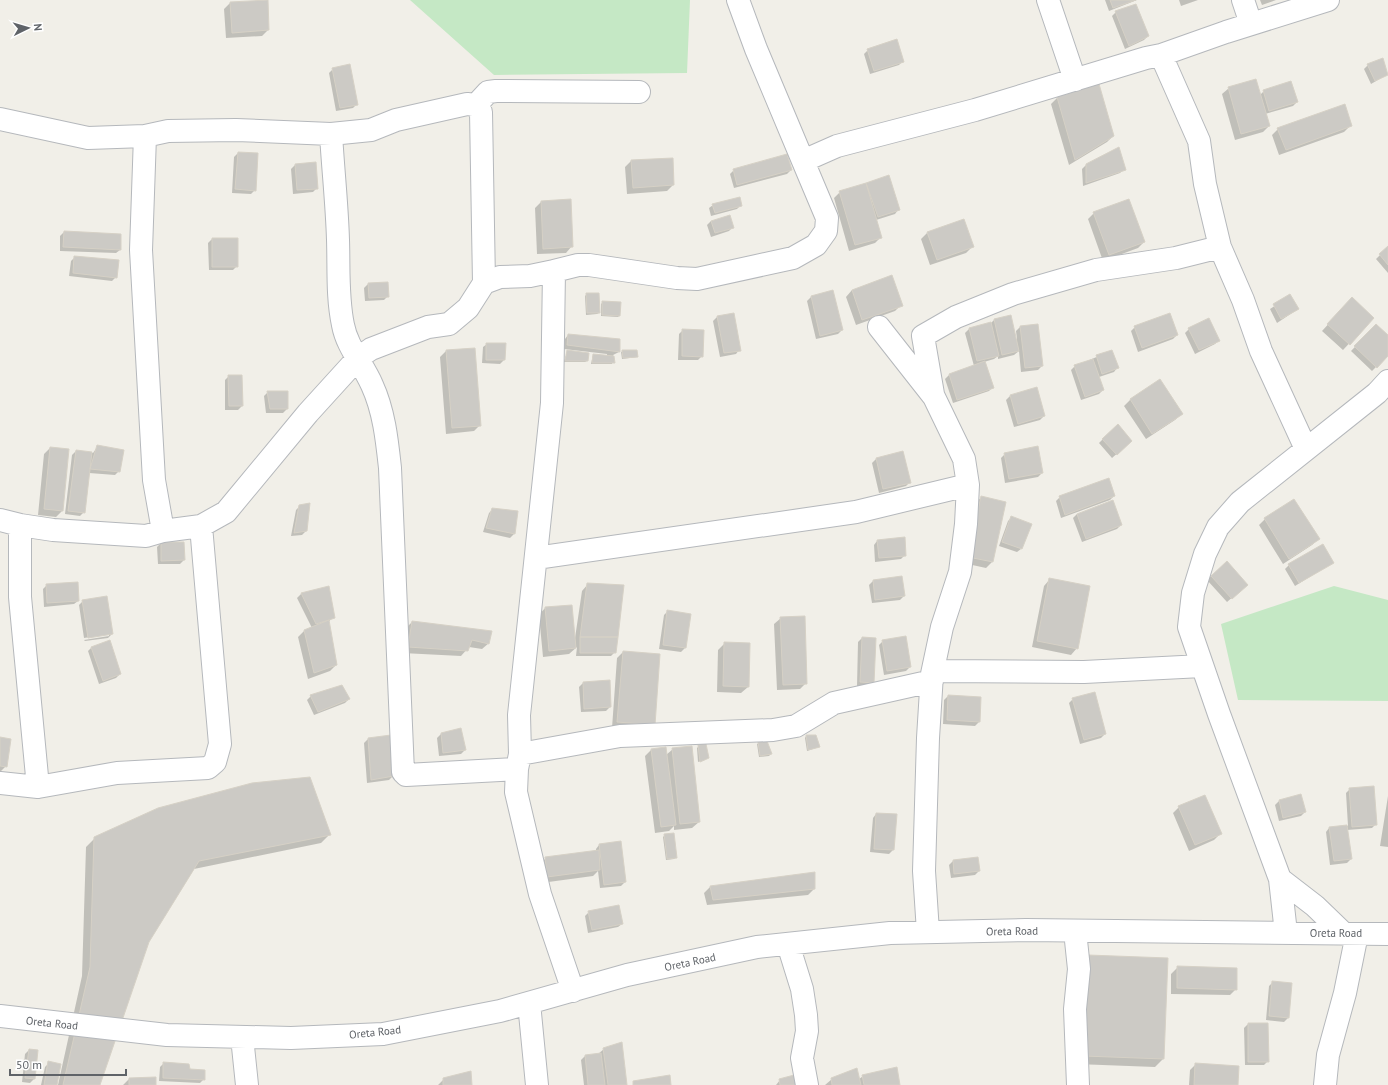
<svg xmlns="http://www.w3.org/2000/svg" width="1388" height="1085" font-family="'PT Sans',sans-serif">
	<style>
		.green { fill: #c5e8c5 }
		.shadow { fill: #0003 }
		.building { fill: #cccac5; stroke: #d6d1c6 }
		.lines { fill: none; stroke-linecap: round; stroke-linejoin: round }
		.minor-casing { stroke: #b5b8bc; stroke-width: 24 }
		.minor { stroke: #fff; stroke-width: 22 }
		.labels { text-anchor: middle; stroke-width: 3.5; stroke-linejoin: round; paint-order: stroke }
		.street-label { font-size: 11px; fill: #5f6368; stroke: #fff }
	</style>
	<rect width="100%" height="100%" fill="#f1efe8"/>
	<path class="green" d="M410 0H690L687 73 494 75Z
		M1334 586 1388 600V701L1238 700 1221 624Z"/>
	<path class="shadow" d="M1105 0H1137L1109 11Z
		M1179 0H1198L1181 6Z
		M1260 0H1276L1262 5Z
		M267 1 268 30 262 36 226 38 224 9 230 3Z
		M1116 12 1148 36 1144 40 1125 49 1112 16Z
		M868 50 903 61 899 65 870 74 864 54Z
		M1368 65 1388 74 1371 84 1364 69Z
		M333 69 357 104 353 108 336 111 329 73Z
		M1098 85 1113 136 1107 142 1069 165 1051 104 1057 98Z
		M1229 88 1260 95 1264 91 1297 102 1293 106 1265 114 1269 126 1263 132 1235 140 1222 94Z
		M1350 126 1344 132 1279 155 1272 135 1278 129Z
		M238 153 255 190 251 194 232 193 234 157Z
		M672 159 673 185 667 191 627 194 625 167 631 161Z
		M295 165 317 188 313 192 293 194 291 169Z
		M1086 165 1124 169 1120 173 1083 186 1082 169Z
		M734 170H791L787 174 734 188 730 174Z
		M867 184 898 210 895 214 876 220 881 237 875 243 849 251 834 198 840 192Z
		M541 202 572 246 566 253 537 254 535 208Z
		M713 205H741L737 209 711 216 709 208Z
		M1094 213 1144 242 1138 248 1103 261 1088 219Z
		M963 220 972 247 966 253 930 265 921 239 927 233Z
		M711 221 733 227 729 231 711 237 707 225Z
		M64 232 120 250 116 253 60 251V236Z
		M212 239 237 266 233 270H209L208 243Z
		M1388 247V273L1376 259Z
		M75 257 116 277 112 281 69 276 71 261Z
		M368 284 388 296 384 300 365 301 364 288Z
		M852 290 901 305 895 311 856 325 846 297Z
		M587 294 599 313 597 314 586 315 585 296Z
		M1290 296 1298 309 1277 323 1270 309Z
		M811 297 842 330 838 334 816 339 807 301Z
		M603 302 620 315 618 317 601 316V304Z
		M1346 305 1373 318 1343 350 1322 331Z
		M717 317 739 350 736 354 720 357 713 321Z
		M994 320 1016 339H1017L1016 331 1020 327 1037 325 1042 366 1038 370 1021 372 1019 351 1014 355 998 359V356L994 359 984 362 993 387 989 391 953 403 945 379 949 375 974 366 965 333 969 329 990 324Z
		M1376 325 1388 337V355L1372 371 1351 351Z
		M1135 327 1177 335 1173 339 1138 352 1131 331Z
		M1189 329 1219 340 1215 344 1195 354 1185 333Z
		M683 330 702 356 698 360H678L679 334Z
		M568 335 619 352 613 355 612 364H591L593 355 607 356V354L564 349 565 339Z
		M487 344 504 360 500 364 482 363 483 347Z
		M446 351 480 425 474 431 446 434 440 357Z
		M623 351 637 357 622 359 621 352Z
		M1111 351 1117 368 1114 372 1099 377 1103 390 1099 394 1081 400 1071 370 1075 366Z
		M567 352 587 361 585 362H564Z
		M229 376 242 406 238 410H225V380Z
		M1160 381 1181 414 1175 420 1146 439 1124 406 1130 400Z
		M268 392 287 409 283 413H266L264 396Z
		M1010 396 1044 416 1040 420 1014 427 1006 400Z
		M1103 439 1127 445 1112 458 1099 443Z
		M98 446 119 471 115 475 89 473 84 512 80 516 65 514 72 455 76 451 93 453Z
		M50 448 62 511 56 517 38 515 44 454Z
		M903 452 910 482 906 486 879 493 872 463 876 459Z
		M1005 454 1042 473 1038 477 1005 483 1001 458Z
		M1114 496 1110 500 1061 518 1056 501 1060 497Z
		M982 497 992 562 986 568 963 563 975 503Z
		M1294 501 1318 539 1312 545 1283 564 1259 525 1265 519Z
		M300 506 306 531 302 535 291 536 296 510Z
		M493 509 517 512 514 534 510 538 483 532 489 513Z
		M1077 514 1121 525 1117 529 1082 542 1073 518Z
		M1012 517 1021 549 1017 552 999 546 1008 521Z
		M877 541 905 555 901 559 875 562 874 545Z
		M161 543 184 560 180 564H158L157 547Z
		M1332 563 1295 586 1285 569 1289 565Z
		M1211 576 1242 589 1227 602 1207 580Z
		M1050 579 1077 648 1071 655 1032 647 1044 586Z
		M873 581 904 596 900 600 872 603 869 585Z
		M588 584 615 652 611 656H576L577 647 569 654 543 657 539 615 545 608 575 638 582 591Z
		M47 585 78 601 74 604 44 607 43 589Z
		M328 588 334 617 328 622 336 665 330 671 308 679 298 637 304 631 312 628 297 598 301 594Z
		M83 601 112 634 108 638 85 641 84 640 109 636V634L84 638 79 605Z
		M668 611 685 648 681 652 659 649 664 615Z
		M781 618 806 683 800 689 777 690 774 624Z
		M412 622 489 643 482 649 469 647 461 656 402 653 406 628Z
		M862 638 873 682 869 686H857L858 642Z
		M883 641 910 667 906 671 884 675 879 645Z
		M725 643 748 687 741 693 717 692 718 650Z
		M92 647 120 674 116 678 99 684 88 651Z
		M623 652 654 725 612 728 617 658Z
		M583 683 610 707 606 711 581 712 579 687Z
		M342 686 349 699 345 703 314 715 307 700 311 696Z
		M948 696 980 698 979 722 975 726 943 724 944 700Z
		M1073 699 1105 734 1101 738 1080 744 1069 703Z
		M441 734 465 750 461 754 439 756 437 738Z
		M806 736 819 747 807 751 805 738Z
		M390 737 393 776 389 780 367 783 364 743 368 739Z
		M0 738 6 766 0 772Z
		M759 743 771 754 769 756 759 757 757 744Z
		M699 746 706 759 698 762 697 748Z
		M666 748V755L673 749 699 822 692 828 674 830V826L669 831 655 833 645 756 651 750Z
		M1350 789 1376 824 1372 828 1347 830 1351 859 1347 863 1330 865 1326 832 1329 828 1348 826 1346 793Z
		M1388 796V847L1380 846Z
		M1279 801 1305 812 1301 816 1279 821 1275 805Z
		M1179 807 1220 834 1214 840 1189 851 1173 813Z
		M876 814 893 850 889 854 870 852 873 818Z
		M330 834 321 843 194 869 148 942 99 1085H58L82 976 86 847 95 838Z
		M665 835 676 857 674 859 666 860 663 837Z
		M599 845 625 882 621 886 600 888 598 871 593 876 541 883 540 864 546 858 596 851V849Z
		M977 858 979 871 975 875 951 878 949 865 953 861Z
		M710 887 814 889 808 895 707 905 704 893Z
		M589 912 622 924 618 927 588 933 585 916Z
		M1167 959 1163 1059 1155 1067 1076 1064Z
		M1178 967 1236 989 1230 995 1171 994V974Z
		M1273 982 1288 1018 1284 1022 1266 1020 1269 986Z
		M1248 1024 1268 1061 1264 1065H1245L1244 1028Z
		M604 1049 626 1085H584L581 1060 585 1056 598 1054Z
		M29 1050 34 1079 30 1083 22 1082 25 1054Z
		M49 1063 56 1085H41L45 1067Z
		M164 1063 190 1070 204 1079 200 1083 159 1081 160 1067Z
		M1196 1064 1237 1085H1189L1190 1070Z
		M863 1076 899 1085H825L832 1079 858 1080Z
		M129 1079 155 1085H123Z
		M444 1079 471 1085H438Z
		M780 1080 799 1085H776Z"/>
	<path class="building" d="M268 0 269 30 232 33 230 2Z
		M1110 0H1136L1113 8Z
		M1136 4 1149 36 1129 46 1115 11Z
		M897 39 904 62 874 71 867 49Z
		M1383 58 1388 75 1375 81 1367 64Z
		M350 64 358 105 340 108 332 68Z
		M1256 79 1270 126 1241 134 1228 87Z
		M1291 81 1298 102 1269 111 1263 90Z
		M1099 84 1114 136 1075 160 1057 97Z
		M1345 104 1352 126 1286 150 1277 128Z
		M1119 147 1126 170 1086 183V164Z
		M238 152 258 153 256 191 235 189Z
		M787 154 792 170 737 185 733 169Z
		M673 158 674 185 633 188 631 160Z
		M316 162 318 189 297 190 295 164Z
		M889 175 900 210 878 217 866 183Z
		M866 183 882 238 855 245 839 191Z
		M740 197 742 206 715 213 712 204Z
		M571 199 573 247 543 249 541 201Z
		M1129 199 1145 242 1109 255 1093 212Z
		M730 215 734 228 715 233 711 221Z
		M964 219 974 247 937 260 927 232Z
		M64 231 121 234V250L63 247Z
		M212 238H238V267H212Z
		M1388 246V265L1379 254Z
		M74 256 119 260 117 278 73 273Z
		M892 275 903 306 862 320 852 290Z
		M388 282 389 297 369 298 368 283Z
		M833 290 843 330 820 336 811 296Z
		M586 293H599L600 313H587Z
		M1290 294 1299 309 1281 319 1273 304Z
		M1352 297 1374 318 1350 345 1327 324Z
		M602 301 621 302 620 316 602 315Z
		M734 313 741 351 724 353 717 316Z
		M1170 313 1178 335 1142 348 1134 326Z
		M1011 315 1019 351 1002 355 994 319Z
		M1209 318 1220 341 1199 350 1188 328Z
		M991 322 999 356 977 361 969 328Z
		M1038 324 1043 366 1025 368 1020 326Z
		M1376 324 1388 335V356L1377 368 1354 346Z
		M682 329 704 330 703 357 682 356Z
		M568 334 620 339V352L567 345Z
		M486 343H506L505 360H486Z
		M475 348 481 426 452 428 446 350Z
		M567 350 589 353 588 361H565Z
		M622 350H637L638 357 623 358Z
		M1112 350 1119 368 1102 374 1096 355Z
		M593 354 614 356 615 363H592Z
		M1093 359 1104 390 1085 397 1074 365Z
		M985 361 994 388 957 400 949 374Z
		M228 375H242L243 406H229Z
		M1160 379 1183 414 1152 434 1130 399Z
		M1037 387 1045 416 1018 424 1010 395Z
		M267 391H288V409H270Z
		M1118 424 1132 441 1117 455 1102 439Z
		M97 445 124 450 120 472 90 469Z
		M1038 446 1043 473 1009 479 1004 453Z
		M50 447 69 449 63 511 44 509Z
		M76 450 92 452 85 513 68 511Z
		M903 451 911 483 883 489 876 458Z
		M1109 478 1115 496 1065 515 1059 496Z
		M981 496 1006 502 993 562 968 557Z
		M1294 499 1320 539 1289 559 1264 518Z
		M1113 500 1122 525 1086 539 1077 514Z
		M310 503 307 531 294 533 299 505Z
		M492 508 518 511 515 534 486 528Z
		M1011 516 1032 524 1022 549 1002 542Z
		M905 537 906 556 879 558 877 540Z
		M161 542H184L185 560 161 561Z
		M1323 544 1334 563 1299 583 1288 564Z
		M1227 561 1248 585 1232 599 1211 576Z
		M902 576 905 596 875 600 873 580Z
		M1049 578 1090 586 1078 649 1037 641Z
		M78 582 79 601 47 603 46 584Z
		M587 583 624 585 618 637H580Z
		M329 586 335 618 316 624 301 593Z
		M107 596 113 634 88 638 82 600Z
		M572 605 576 648 549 651 545 607Z
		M667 610 691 614 686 648 663 645Z
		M805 616 807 684 783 685 780 617Z
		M329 620 337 665 314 673 304 630Z
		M412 621 492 631 489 644 472 640 468 651 408 647Z
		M906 636 911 667 887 671 882 640Z
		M580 637H618L616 653H580Z
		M862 637 876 638 874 683 860 682Z
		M110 640 121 674 103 681 91 647Z
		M724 642 750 643 749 687 723 686Z
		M623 651 660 654 655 725 617 722Z
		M610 680 611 707 584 709 583 682Z
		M342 685 350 699 318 712 310 695Z
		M1095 692 1106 734 1084 740 1072 698Z
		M948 695 981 697 980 722 947 720Z
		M461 728 466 750 443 753 441 733Z
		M391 735 394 776 371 780 368 738Z
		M806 735H816L820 747 808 750Z
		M0 737 11 739 7 767 0 766Z
		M767 741 772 754 760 756 758 742Z
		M706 744 709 758 700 762 698 745Z
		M692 746 700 822 680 824 672 748Z
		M666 747 676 825 661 827 651 749Z
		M310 777 331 835 199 861 149 942 100 1085H63L90 967 94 837 158 808 252 783Z
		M1374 786 1377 825 1352 827 1349 788Z
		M1301 794 1306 812 1283 818 1279 800Z
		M1205 795 1222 834 1195 845 1178 806Z
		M876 813 897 814 894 850 874 849Z
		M1347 825 1352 859 1334 861 1329 827Z
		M674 833 677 858 667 859 664 834Z
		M621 841 626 882 604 885 599 844Z
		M599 850 600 870 547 877 545 857Z
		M978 857 980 871 954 874 953 860Z
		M815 872V889L713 900 710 886Z
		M619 905 623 924 592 930 588 911Z
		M1088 955 1168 958 1164 1059 1084 1056Z
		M1177 966 1237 968V990L1177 988Z
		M1272 981 1292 983 1289 1018 1269 1016Z
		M1248 1023H1268L1269 1062H1248Z
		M622 1042 627 1085H608L603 1048Z
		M29 1049 38 1050 35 1079 25 1078Z
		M601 1053 605 1085H588L585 1055Z
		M48 1061 61 1064 57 1085H44Z
		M163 1062 189 1064 190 1069 205 1070V1080L163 1078Z
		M1195 1063 1239 1066 1238 1085H1194Z
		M897 1067 900 1085H864L862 1075Z
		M857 1068 861 1085H832L831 1078Z
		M471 1071 472 1085H443V1078Z
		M798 1074 800 1085H780L779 1079Z
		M670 1075 671 1085H633V1081Z
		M156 1077V1085H129V1078Z"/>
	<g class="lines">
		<defs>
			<path id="minor" d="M738 0 756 49 803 161
				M1048 0 1075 80
				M1243 0 1251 24
				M1161 55 1199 141 1205 184 1220 247 1243 300 1261 351 1306 449
				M476 105 488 92 496 91 639 92
				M0 119 88 138 145 136 168 131 236 130 331 134 371 130 396 120 467 104 476 105 481 112 484 283
				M331 134C333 169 337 205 338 240 339 268 337 297 343 325 347 347 363 364 372 385 384 411 387 440 390 468L403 772 406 775 517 769
				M145 136 141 250 154 480 163 531
				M879 327 934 397 964 459 968 485 966 524 960 572 942 627 932 674 928 738 924 871 928 932
				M933 394 923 336 956 317 1013 294 1096 270 1176 258 1220 247
				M0 520 20 525 53 530 146 536 163 531 201 526 226 512 308 413 358 358 371 349 428 327 449 324 468 308 484 283 500 277 530 276 554 271
				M20 525V597L38 787
				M536 558 856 512 968 485
				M933 671 1084 672 1202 666
				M520 754 620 736 773 730 796 726 834 703 932 681
				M0 783 38 787 117 773 208 768 215 762 220 744 201 526
				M1280 879 1315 906 1343 933
				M1075 931 1079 969 1075 1009 1078 1085
				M1286 933 1280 879 1219 714 1189 627 1193 593 1205 554 1218 527 1240 502 1377 393 1388 381
				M788 944 802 989 806 1015 807 1031 802 1058 807 1085
				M573 991 540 894 516 792 517 769 520 754 519 715 552 403 554 271 578 265H589L677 278 697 279 793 258 816 245 826 231 827 218 803 161 837 146 975 110 1146 58 1161 55 1226 32 1328 0
				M529 1003 537 1085
				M0 1016 167 1035 291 1038 383 1034 500 1011 627 975 757 947 890 933 1026 930 1388 934
				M242 1037 247 1085
				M1325 1085 1328 1055 1345 993 1357 934"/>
		</defs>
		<use href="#minor" class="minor-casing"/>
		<use href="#minor" class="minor"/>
	</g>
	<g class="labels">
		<g class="street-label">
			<text transform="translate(1012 931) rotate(-1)" y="4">Oreta Road</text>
			<text x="1336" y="937">Oreta Road</text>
			<text transform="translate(690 962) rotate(-12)" y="4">Oreta Road</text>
			<text transform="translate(52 1023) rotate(6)" y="4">Oreta Road</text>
			<text transform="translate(375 1032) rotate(-6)" y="4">Oreta Road</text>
		</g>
	</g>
	<g transform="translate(28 28) rotate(85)" stroke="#ffffff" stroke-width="3" paint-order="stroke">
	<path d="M0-3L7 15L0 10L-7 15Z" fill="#5f6368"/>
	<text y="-6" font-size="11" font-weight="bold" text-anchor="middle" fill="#5f6368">N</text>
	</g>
	<path d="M10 1069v6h116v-6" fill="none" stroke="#5f6368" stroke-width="2"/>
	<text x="16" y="1069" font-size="12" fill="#5f6368" stroke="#ffffff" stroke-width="3" paint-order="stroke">50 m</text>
</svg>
